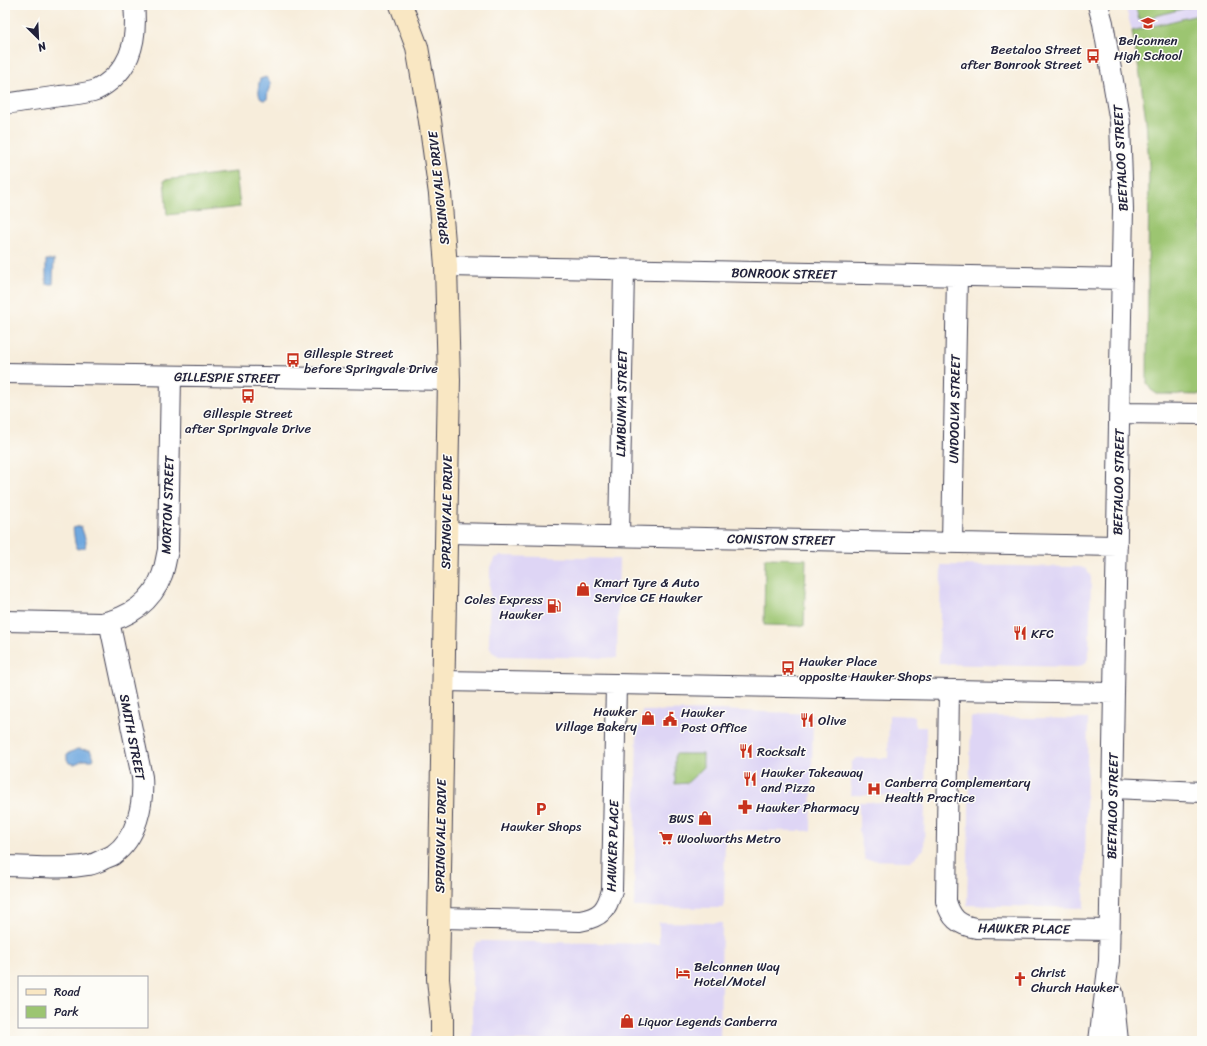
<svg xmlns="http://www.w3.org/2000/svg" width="1207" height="1046" font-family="Sriracha,sans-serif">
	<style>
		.built { fill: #ded5f5 }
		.green { fill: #9cc571; stroke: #5f7456 }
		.water { fill: #70a8df; stroke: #49658d }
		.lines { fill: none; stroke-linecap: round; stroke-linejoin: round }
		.minor-casing { stroke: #424053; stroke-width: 22 }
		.secondary-casing { stroke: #424053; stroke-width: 24 }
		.minor { stroke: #fff; stroke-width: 20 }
		.secondary { stroke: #f9e7c3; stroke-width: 22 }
		.labels { text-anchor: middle; stroke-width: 3; stroke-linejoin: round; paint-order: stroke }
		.poi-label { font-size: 13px; fill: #22223b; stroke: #fdfcf7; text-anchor: start }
		.street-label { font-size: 13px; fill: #22223b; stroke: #fdfcf7 }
	</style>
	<rect width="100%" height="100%" fill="#fdfcf7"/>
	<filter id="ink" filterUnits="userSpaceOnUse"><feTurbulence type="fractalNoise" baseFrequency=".025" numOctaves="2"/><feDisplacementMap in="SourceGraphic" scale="8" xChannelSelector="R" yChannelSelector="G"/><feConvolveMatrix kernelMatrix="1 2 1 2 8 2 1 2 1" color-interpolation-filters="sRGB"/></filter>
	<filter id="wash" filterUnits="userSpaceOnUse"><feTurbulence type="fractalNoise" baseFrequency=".012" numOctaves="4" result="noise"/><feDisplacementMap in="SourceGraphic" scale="16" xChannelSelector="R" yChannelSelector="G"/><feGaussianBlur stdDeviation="0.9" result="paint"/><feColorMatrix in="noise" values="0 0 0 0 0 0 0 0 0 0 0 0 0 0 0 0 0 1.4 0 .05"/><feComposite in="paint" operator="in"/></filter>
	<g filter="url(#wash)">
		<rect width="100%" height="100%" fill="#f7eddb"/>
		<path class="built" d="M1125 5H1202V14L1132 31Z
			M502 556 619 559 617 658 499 656 492 652 489 645 490 567 495 558Z
			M941 565 1080 567 1086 569 1089 573 1091 578 1089 656 1086 663 1079 667 939 664Z
			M719 710 813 714 811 831 725 830 724 908 634 907 637 726H641L642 711Z
			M889 715 915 716V727H926L925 796 851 795V763L856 758H888Z
			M971 717 1088 719 1084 908 967 905Z
			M859 802 925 803 924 849 911 861 865 860 859 832Z
			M659 922 722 923 720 1041H472V952L476 943 483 941 659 944Z"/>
		<path class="green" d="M1135 5H1198L1139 20Z
			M1202 14V395L1157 394 1151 390 1147 383 1149 165 1146 120 1140 75 1132 31Z
			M236 172 240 207 167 215 164 180Z
			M765 558 806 559 804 626 764 625Z
			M675 754H703V768L687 783 675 784Z"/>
		<path class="water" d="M266 77 271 84 268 91 267 99 265 100 261 99C258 96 258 83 260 79Z
			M46 260H54L53 284H46Z
			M81 526 86 541 85 548 77 549 75 543 73 528Z
			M77 749 90 750 94 758 93 760H83L75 764 69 763 67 759V754Z"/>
	</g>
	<g filter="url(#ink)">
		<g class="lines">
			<defs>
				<path id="minor" d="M1098 5 1103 23 1120 122 1123 209 1109 961 1099 1041
					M5 104C23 101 41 99 60 96 71 95 82 94 93 91 100 89 105 85 111 80 134 61 137 33 134 5
					M446 266 1122 279
					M5 373 449 380
					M1120 413 1202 414
					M446 533 1117 546
					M619 536 624 270
					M952 542 957 276
					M5 621 101 623C129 618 152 602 162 575 165 567 166 558 168 550L171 376
					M443 681 1114 693
					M949 690 946 901C951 918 958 925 976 928L1110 930
					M1113 788 1202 792
					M5 866C32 866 61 870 88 865 93 865 97 862 102 860 105 858 110 857 113 855 137 838 144 804 142 777L109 621
					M439 918 580 921C601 917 607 910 612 890L616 684
					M1113 993 1118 1041"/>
				<path id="secondary" d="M401 5 417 47 430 121 440 194 446 266 449 380 438 979 442 1018V1041"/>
			</defs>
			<use href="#minor" class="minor-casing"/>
			<use href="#secondary" class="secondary-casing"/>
			<use href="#minor" class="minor"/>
			<use href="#secondary" class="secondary"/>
		</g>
	</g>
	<defs>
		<symbol id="school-bare" viewBox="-9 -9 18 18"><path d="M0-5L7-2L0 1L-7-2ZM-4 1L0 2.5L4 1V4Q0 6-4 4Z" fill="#c8321e" stroke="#fdfcf7" stroke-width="2.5" paint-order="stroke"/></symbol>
		<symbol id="bus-bare" viewBox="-9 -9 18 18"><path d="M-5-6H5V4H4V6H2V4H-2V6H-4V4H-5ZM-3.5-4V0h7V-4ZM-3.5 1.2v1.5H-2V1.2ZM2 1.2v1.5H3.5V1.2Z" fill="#c8321e" stroke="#fdfcf7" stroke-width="2.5" paint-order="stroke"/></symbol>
		<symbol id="shop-bare" viewBox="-9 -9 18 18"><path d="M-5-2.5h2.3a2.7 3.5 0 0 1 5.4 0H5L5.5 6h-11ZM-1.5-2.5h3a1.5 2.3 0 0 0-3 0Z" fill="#c8321e" stroke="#fdfcf7" stroke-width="2.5" paint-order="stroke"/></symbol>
		<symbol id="fuel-bare" viewBox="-9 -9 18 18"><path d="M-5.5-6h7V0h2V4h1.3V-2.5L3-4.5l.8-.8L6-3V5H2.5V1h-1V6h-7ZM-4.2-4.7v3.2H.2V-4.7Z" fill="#c8321e" stroke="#fdfcf7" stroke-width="2.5" paint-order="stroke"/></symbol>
		<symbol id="restaurant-bare" viewBox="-9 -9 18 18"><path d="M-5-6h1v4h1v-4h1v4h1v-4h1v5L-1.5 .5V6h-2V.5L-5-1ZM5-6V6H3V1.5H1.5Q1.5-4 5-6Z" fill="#c8321e" stroke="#fdfcf7" stroke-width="2.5" paint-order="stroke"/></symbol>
		<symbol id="civic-bare" viewBox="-9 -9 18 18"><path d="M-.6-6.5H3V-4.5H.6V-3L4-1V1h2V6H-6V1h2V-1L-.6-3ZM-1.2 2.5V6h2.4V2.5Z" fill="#c8321e" stroke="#fdfcf7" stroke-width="2.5" paint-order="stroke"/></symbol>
		<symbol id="hospital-bare" viewBox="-9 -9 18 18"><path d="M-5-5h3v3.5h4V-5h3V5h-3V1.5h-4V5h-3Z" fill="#c8321e" stroke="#fdfcf7" stroke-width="2.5" paint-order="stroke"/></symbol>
		<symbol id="pharmacy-bare" viewBox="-9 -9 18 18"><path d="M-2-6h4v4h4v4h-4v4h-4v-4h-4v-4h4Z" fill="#c8321e" stroke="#fdfcf7" stroke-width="2.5" paint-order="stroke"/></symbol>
		<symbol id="parking-bare" viewBox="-9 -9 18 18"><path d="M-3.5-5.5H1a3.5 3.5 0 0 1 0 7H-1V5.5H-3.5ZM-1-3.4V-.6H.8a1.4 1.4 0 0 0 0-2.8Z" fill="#c8321e" stroke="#fdfcf7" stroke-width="2.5" paint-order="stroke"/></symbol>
		<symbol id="supermarket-bare" viewBox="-9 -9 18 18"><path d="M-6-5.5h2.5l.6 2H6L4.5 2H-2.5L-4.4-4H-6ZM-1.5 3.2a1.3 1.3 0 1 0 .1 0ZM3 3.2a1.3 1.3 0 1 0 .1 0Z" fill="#c8321e" stroke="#fdfcf7" stroke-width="2.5" paint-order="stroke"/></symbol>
		<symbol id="hotel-bare" viewBox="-9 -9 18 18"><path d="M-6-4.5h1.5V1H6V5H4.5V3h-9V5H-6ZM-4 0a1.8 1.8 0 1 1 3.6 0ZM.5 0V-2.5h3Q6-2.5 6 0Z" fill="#c8321e" stroke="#fdfcf7" stroke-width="2.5" paint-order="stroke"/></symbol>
		<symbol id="church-bare" viewBox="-9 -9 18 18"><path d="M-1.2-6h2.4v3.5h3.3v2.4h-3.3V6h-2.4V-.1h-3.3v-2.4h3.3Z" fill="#c8321e" stroke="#fdfcf7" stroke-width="2.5" paint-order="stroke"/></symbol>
	</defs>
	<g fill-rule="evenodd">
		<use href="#school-bare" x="1138" y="13" width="20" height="20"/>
		<use href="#bus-bare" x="1083" y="46" width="20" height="20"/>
		<use href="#bus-bare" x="283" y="350" width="20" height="20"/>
		<use href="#bus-bare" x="238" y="386" width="20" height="20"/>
		<use href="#shop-bare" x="573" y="579" width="20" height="20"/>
		<use href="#fuel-bare" x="544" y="596" width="20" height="20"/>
		<use href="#restaurant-bare" x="1010" y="623" width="20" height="20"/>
		<use href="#bus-bare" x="778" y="658" width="20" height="20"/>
		<use href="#shop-bare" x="638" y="708" width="20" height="20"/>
		<use href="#civic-bare" x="660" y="709" width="20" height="20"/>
		<use href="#restaurant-bare" x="797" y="710" width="20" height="20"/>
		<use href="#restaurant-bare" x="736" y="741" width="20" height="20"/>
		<use href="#restaurant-bare" x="740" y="769" width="20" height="20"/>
		<use href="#hospital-bare" x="864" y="779" width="20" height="20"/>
		<use href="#pharmacy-bare" x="735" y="797" width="20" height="20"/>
		<use href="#parking-bare" x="531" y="799" width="20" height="20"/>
		<use href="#shop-bare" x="695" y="808" width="20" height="20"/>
		<use href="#supermarket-bare" x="656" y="828" width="20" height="20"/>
		<use href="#hotel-bare" x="673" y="963" width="20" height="20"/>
		<use href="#church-bare" x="1010" y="969" width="20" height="20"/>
		<use href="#shop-bare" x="617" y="1011" width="20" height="20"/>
	</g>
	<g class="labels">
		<g class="poi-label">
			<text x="1148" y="45" text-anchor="middle">Belconnen<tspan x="1148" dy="15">High School</tspan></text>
			<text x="1082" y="54" text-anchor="end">Beetaloo Street<tspan x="1082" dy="15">after Bonrook Street</tspan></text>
			<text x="304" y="358">Gillespie Street<tspan x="304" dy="15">before Springvale Drive</tspan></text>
			<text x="248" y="418" text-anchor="middle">Gillespie Street<tspan x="248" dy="15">after Springvale Drive</tspan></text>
			<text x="594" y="587">Kmart Tyre &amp; Auto<tspan x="594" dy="15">Service CE Hawker</tspan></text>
			<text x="543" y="604" text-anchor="end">Coles Express<tspan x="543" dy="15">Hawker</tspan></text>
			<text x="1031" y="638">KFC</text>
			<text x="799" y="666">Hawker Place<tspan x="799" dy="15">opposite Hawker Shops</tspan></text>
			<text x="637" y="716" text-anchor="end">Hawker<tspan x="637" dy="15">Village Bakery</tspan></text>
			<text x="681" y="717">Hawker<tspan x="681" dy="15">Post Office</tspan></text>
			<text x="818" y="725">Olive</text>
			<text x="757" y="756">Rocksalt</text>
			<text x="761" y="777">Hawker Takeaway<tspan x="761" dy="15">and Pizza</tspan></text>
			<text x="885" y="787">Canberra Complementary<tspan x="885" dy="15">Health Practice</tspan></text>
			<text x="756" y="812">Hawker Pharmacy</text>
			<text x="694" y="823" text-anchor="end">BWS</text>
			<text x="541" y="831" text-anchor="middle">Hawker Shops</text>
			<text x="677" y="843">Woolworths Metro</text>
			<text x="694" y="971">Belconnen Way<tspan x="694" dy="15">Hotel/Motel</tspan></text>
			<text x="1031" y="977">Christ<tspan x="1031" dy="15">Church Hawker</tspan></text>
			<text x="638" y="1026">Liquor Legends Canberra</text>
		</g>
		<g class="street-label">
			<text transform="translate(1120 158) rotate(-93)" y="5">BEETALOO STREET</text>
			<text transform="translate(438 188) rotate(-96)" y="5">SPRINGVALE DRIVE</text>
			<text transform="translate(784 273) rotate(1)" y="5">BONROOK STREET</text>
			<text transform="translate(227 377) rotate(1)" y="5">GILLESPIE STREET</text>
			<text transform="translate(621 403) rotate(-89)" y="5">LIMBUNYA STREET</text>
			<text transform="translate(954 409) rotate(-89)" y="5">UNDOOLYA STREET</text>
			<text transform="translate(1118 482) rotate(-89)" y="5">BEETALOO STREET</text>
			<text transform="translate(167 505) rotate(-88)" y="5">MORTON STREET</text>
			<text transform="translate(446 512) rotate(-89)" y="5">SPRINGVALE DRIVE</text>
			<text transform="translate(781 539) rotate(1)" y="5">CONISTON STREET</text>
			<text transform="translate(133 737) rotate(79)" y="5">SMITH STREET</text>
			<text transform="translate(1112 806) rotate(-89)" y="5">BEETALOO STREET</text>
			<text transform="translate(440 836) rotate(-89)" y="5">SPRINGVALE DRIVE</text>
			<text transform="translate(612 846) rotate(-88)" y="5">HAWKER PLACE</text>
			<text transform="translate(1024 928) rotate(1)" y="5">HAWKER PLACE</text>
		</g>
	</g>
	<rect width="1207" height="1046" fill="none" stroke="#fdfcf7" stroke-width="20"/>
	<rect x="18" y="976" width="130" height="52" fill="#fdfcf7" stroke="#a5a5ac"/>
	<rect x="26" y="989" width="20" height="6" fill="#f9e7c3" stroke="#a5a5ac"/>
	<text x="54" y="996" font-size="12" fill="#22223b">Road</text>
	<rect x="26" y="1006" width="20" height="12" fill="#9cc571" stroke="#a5a5ac"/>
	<text x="54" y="1016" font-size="12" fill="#22223b">Park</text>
	<g transform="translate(38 38) rotate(156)" stroke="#fdfcf7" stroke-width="3" paint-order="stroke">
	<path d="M0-3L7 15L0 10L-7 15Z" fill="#22223b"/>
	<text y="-6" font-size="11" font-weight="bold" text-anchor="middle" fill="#22223b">N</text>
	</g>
</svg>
